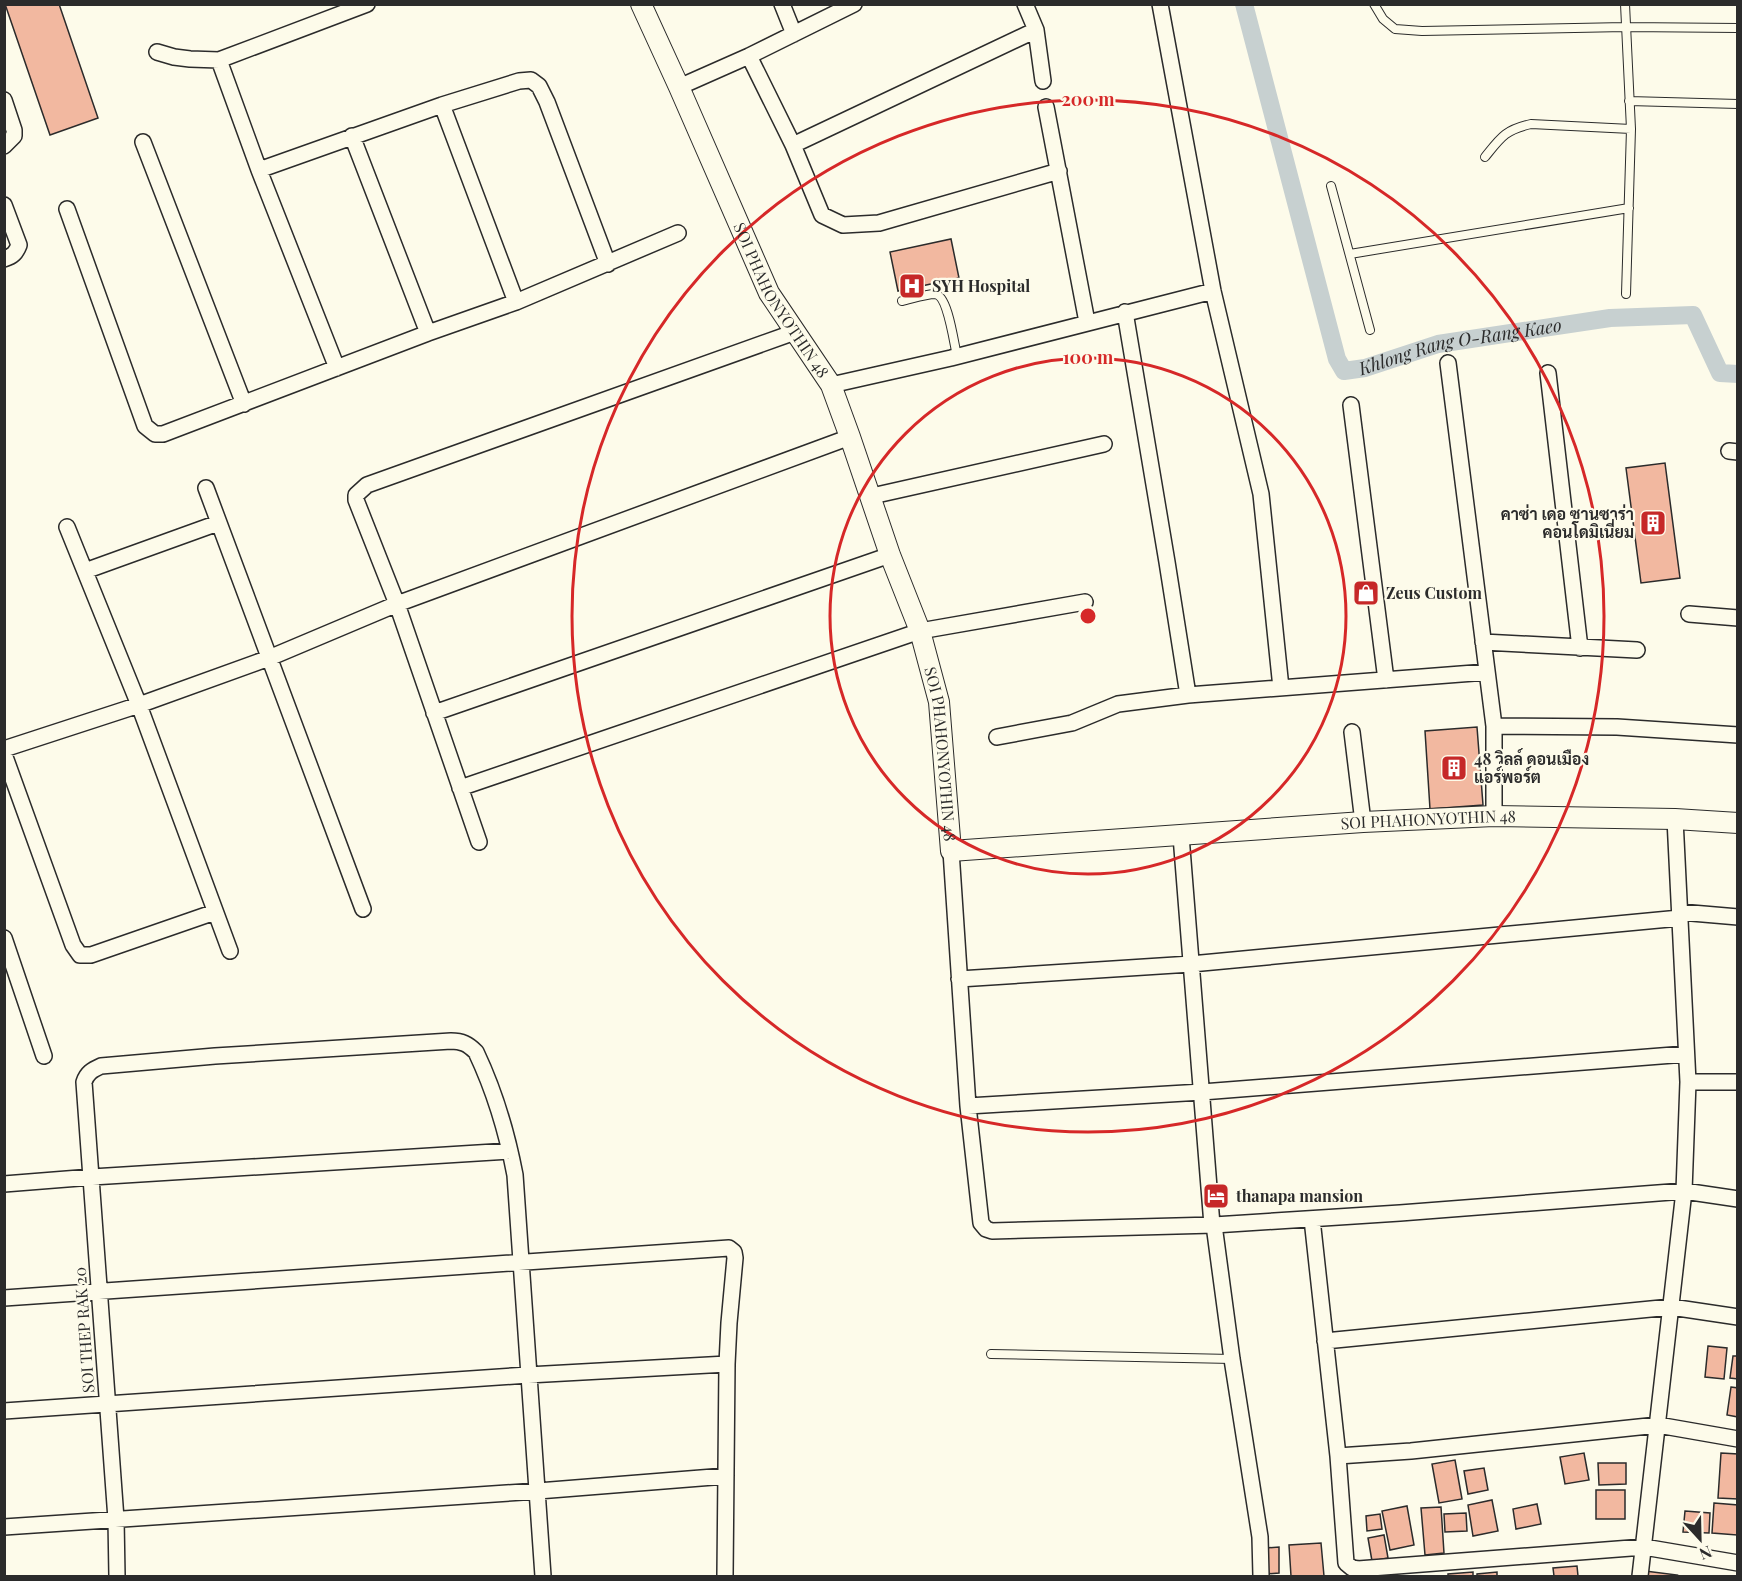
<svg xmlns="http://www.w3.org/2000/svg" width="1742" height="1581" font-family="'Playfair Display',Sarabun,serif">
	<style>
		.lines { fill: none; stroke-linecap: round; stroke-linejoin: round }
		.canal { stroke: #c7d0d0; stroke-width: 18 }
		.building { fill: #f2b8a0; stroke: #2b2b2b; stroke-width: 1.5 }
		.service-casing { stroke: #2b2b2b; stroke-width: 10 }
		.minor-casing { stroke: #2b2b2b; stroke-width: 18 }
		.tertiary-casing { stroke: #2b2b2b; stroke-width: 22 }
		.service { stroke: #fdfbea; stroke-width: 8 }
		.minor { stroke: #fdfbea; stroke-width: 15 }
		.tertiary { stroke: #fdfbea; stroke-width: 20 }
		.ring { fill: none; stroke: #d62828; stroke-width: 3 }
		.labels { text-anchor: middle; stroke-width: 4.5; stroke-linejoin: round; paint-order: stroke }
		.poi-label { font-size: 16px; font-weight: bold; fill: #2b2b2b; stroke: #fdfbea; text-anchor: start }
		.street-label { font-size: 16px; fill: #2b2b2b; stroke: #fdfbea }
		.water-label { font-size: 18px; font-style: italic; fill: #2b2b2b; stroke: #fdfbea }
		.centre { fill: #d62828; stroke: #fdfbea; stroke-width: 3 }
		.ring-label { font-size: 18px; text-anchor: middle; font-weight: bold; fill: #d62828; stroke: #fdfbea; stroke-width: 4.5; stroke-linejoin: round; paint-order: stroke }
	</style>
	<rect width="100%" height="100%" fill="#fdfbea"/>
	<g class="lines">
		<path class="canal" id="s1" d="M1244 4 1337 359 1344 371 1365 368 1438 344 1610 318 1693 315 1720 373 1738 374"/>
	</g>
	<path class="building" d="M5 4H59L98 118 50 135Z
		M951 239 959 278 898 291 890 252Z
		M1665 463 1680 578 1641 583 1626 468Z
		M1477 727 1483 805 1430 809 1425 731Z
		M1708 1346 1727 1348 1724 1379 1705 1377Z
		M1733 1356H1738V1379L1730 1378Z
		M1731 1387 1738 1388V1417L1727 1415Z
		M1584 1453 1589 1480 1565 1484 1560 1457Z
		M1721 1453 1738 1454V1499L1718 1498Z
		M1455 1460 1462 1499 1439 1503 1432 1464Z
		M1598 1463H1626V1484L1599 1485Z
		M1484 1468 1488 1490 1468 1494 1464 1471Z
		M1596 1490H1625V1519H1596Z
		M1492 1500 1498 1531 1473 1536 1468 1505Z
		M1714 1503 1738 1505 1737 1535 1712 1533Z
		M1537 1504 1541 1524 1516 1529 1513 1509Z
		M1407 1506 1414 1545 1390 1550 1382 1511Z
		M1441 1507 1444 1553 1425 1555 1421 1508Z
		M1685 1511 1710 1513 1709 1533 1683 1532Z
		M1466 1513 1467 1531 1445 1532 1444 1514Z
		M1380 1514 1382 1529 1367 1531 1366 1516Z
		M1384 1535 1388 1558 1372 1561 1368 1538Z
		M1321 1543 1324 1576H1291L1289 1545Z
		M1279 1547V1573L1266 1574 1265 1548Z
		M1577 1566 1578 1576H1554L1553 1568Z
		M1645 1571 1677 1575 1676 1576H1644Z
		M1473 1572V1576H1448V1574Z
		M1497 1572V1576H1477V1574Z"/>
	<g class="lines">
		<defs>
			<path id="service" d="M1374 4 1383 19 1395 29 1422 31 1625 27 1738 28
				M1625 4 1631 129 1626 294
				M1629 101 1738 104
				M1485 157C1501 137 1505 130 1531 124L1631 129
				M1331 186 1370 330
				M1350 254 1629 208
				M902 301C911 299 926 294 935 294 948 295 954 344 957 356
				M991 1354 1232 1359"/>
			<path id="minor" d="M782 4 794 34
				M1025 4 1036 30 1043 81
				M1160 4 1213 291 1261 494 1281 688
				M157 52 174 57 190 59 219 60 367 4
				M749 56 793 145 822 215 843 225 879 223 1059 171
				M219 60 259 170 337 368
				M679 87 749 56 854 4
				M4 100 14 130V136L4 146
				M442 105 516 302
				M1046 107 1087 322
				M352 136 428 333
				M143 142 244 404
				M793 145 1036 30
				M259 170 442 105 519 81 531 80 539 86 547 102 608 264
				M4 205 19 245C16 253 13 256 4 259
				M67 209 145 426 155 434H163L428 333 516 302 678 233
				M1125 312 1167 562 1188 695
				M1448 363 1494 726V816
				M1548 373 1580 648
				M831 385 951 358 1213 291
				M1351 405 1386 680
				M1729 451 1738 452
				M206 488 363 909
				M872 496 1104 444
				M67 527 139 705 230 951
				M85 571 218 523
				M1689 614 1738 618
				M1483 642 1637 650
				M434 713 890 555
				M1494 726 1617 727 1738 735
				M1352 732 1363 822
				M997 737 1072 723 1118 704 1188 695 1487 672
				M4 749 139 705 269 658 397 604 850 437
				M4 754 73 945 80 955H91L215 912
				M460 788 920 631 1085 602
				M1181 836 1212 1225
				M479 842 397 604 356 500V495L367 485 795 332
				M951 851 968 1106 981 1223 986 1229 992 1231 1214 1225 1400 1213 1684 1191 1738 1199
				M1680 912 1738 917
				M4 938 44 1056
				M959 979 1191 964 1680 918
				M1688 1082H1738
				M968 1106 1202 1092 1686 1054
				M4 1184 92 1177 510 1151
				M1312 1219 1338 1456 1346 1563 1352 1568 1358 1569 1644 1547 1738 1563
				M1214 1225 1232 1359 1260 1537 1261 1576
				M4 1298 729 1248 734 1252 735 1258 729 1323 727 1364 725 1576
				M1325 1341 1671 1307 1738 1317
				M4 1411 528 1375 727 1364
				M1338 1456 1411 1451 1658 1425 1738 1439
				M4 1527 538 1491 726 1476
				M117 1576 116 1519 84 1082C87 1073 92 1070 101 1066L215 1056 451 1041C462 1041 468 1044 476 1052 494 1090 507 1133 515 1175L543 1576
				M1640 1576 1684 1191 1688 1082 1675 819"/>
			<g id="tertiary">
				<path id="s2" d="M641 4 679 87 769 293 831 385 850 437 890 555 920 631 939 702 951 851 1363 822 1494 816 1675 819 1738 823"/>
			</g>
		</defs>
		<use href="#service" class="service-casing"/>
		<use href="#minor" class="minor-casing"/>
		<use href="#tertiary" class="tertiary-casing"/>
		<use href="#service" class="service"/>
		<use href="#minor" class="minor"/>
		<use href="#tertiary" class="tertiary"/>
	</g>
	<g class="ring">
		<circle cx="1088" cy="616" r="258"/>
		<circle cx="1088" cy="616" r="516"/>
	</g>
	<defs>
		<symbol id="hospital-square" viewBox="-11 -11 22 22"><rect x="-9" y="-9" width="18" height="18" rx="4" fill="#c62828" stroke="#fdfbea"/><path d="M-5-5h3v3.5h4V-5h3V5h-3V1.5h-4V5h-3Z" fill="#fff"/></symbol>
		<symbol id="building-square" viewBox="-11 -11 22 22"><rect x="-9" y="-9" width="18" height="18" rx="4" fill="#c62828" stroke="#fdfbea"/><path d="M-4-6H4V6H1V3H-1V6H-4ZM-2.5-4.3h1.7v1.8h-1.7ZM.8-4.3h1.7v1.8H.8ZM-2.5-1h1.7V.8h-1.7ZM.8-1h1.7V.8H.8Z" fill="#fff"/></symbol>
		<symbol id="shop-square" viewBox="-11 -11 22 22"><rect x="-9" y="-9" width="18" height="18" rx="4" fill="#c62828" stroke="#fdfbea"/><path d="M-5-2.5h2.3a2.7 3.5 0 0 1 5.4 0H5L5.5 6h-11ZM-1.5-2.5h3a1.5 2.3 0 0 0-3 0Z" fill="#fff"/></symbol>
		<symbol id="hotel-square" viewBox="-11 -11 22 22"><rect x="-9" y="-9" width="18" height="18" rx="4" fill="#c62828" stroke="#fdfbea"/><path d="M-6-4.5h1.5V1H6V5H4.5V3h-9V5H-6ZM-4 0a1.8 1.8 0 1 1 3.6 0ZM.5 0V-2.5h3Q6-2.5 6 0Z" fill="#fff"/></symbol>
	</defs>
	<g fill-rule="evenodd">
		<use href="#hospital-square" x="897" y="271" width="30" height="30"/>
		<use href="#building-square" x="1638" y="508" width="30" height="30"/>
		<use href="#shop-square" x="1351" y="578" width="30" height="30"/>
		<use href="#building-square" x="1439" y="753" width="30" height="30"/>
		<use href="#hotel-square" x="1201" y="1181" width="30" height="30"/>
	</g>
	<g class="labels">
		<g class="poi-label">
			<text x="932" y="292">SYH Hospital</text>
			<text x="1634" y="520" text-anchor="end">คาซ่า เดอ ซานซาร่า<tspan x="1634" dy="18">คอนโดมิเนี่ยม</tspan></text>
			<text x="1386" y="599">Zeus Custom</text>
			<text x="1474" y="765">48 วิลล์ ดอนเมือง<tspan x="1474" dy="18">แอร์พอร์ต</tspan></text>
			<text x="1236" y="1202">thanapa mansion</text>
		</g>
		<g class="street-label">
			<text dy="6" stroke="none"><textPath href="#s2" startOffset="328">SOI PHAHONYOTHIN 48</textPath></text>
			<text dy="6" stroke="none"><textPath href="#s2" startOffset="814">SOI PHAHONYOTHIN 48</textPath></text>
			<text dy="6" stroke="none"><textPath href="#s2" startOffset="1390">SOI PHAHONYOTHIN 48</textPath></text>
			<text transform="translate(84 1330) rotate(-94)" y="6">SOI THEP RAK 20</text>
		</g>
		<g class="water-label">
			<text dy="6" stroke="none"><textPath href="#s1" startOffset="500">Khlong Rang O-Rang Kaeo</textPath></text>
		</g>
	</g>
	<circle cx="1088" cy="616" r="9" class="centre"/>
	<g class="ring-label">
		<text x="1088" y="106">200 m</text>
		<text x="1088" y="364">100 m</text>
	</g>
	<rect width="1742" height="1581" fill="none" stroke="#2b2b2b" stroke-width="12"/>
	<g transform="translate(1700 1539) rotate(158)" stroke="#fdfbea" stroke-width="4.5" paint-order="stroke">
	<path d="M0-4.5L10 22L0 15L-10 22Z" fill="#2b2b2b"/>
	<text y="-9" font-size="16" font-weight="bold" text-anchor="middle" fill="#2b2b2b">N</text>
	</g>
</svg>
